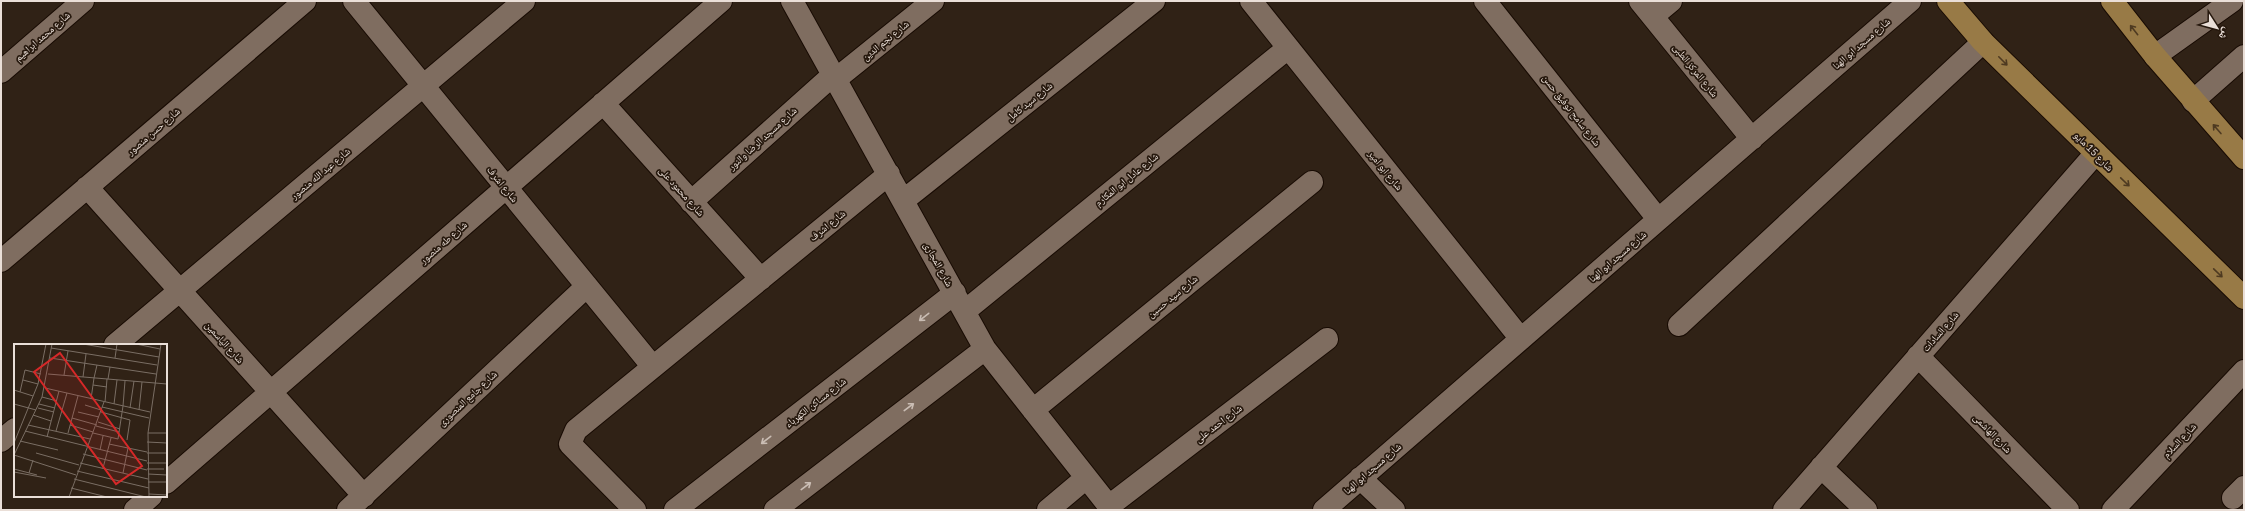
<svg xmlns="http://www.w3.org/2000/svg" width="2245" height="511" font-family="'IBM Plex Sans','Noto Naskh Arabic',sans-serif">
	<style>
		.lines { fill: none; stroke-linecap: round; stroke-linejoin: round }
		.minor-casing { stroke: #180b03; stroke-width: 24 }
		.major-casing { stroke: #180b03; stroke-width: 24 }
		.minor { stroke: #7f6d60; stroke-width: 22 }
		.major { stroke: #987a46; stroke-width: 22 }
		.oneway { stroke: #4e3a21 }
		.oneway2 { stroke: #cabdb4 }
		.labels { text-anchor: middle; stroke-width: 3.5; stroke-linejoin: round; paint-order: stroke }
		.street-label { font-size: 10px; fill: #eadfd8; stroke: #26180d }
		.inset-road { fill: none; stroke: #7a6e64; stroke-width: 1 }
		.view { fill: #d62828; fill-opacity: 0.15; stroke: #d62828; stroke-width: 2 }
		.inset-edge { fill: none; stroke: #eadfd8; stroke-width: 2 }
	</style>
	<rect width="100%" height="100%" fill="#302216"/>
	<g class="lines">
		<defs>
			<path id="minor" d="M354 1 653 367
				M792 1 985 349 1112 510
				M1251 1 1521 339
				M1485 1 1658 219
				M1640 1 1752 139
				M1653 16 1671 1
				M2155 56 2232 1
				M1 72 83 1
				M836 79 933 1
				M2193 101 2244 56
				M603 103 761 279
				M87 187 364 496
				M904 200 1154 1
				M691 202 833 75
				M1 261 305 1
				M965 311 1288 48
				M1679 325 1983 42
				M115 345 524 1
				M1918 356 2068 510
				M1033 410 1312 182
				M1 441 15 429
				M1821 467 1866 510
				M1360 478 1394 510
				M166 483 721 1
				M2233 498 2244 487
				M1109 506 1327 339
				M135 510 151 496
				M348 510 587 286
				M635 510 570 444 576 430 889 174
				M675 510 955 293
				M775 510 985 349
				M1048 510 1086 478
				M1324 510 1910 1
				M1784 510 2096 153
				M2113 510 2244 371"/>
			<path id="major" d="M1948 1 1983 42 2244 298
				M2112 1 2155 56 2244 158"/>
		</defs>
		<use href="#minor" class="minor-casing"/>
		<use href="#major" class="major-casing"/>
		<use href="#minor" class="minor"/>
		<use href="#major" class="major"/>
	</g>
	<defs><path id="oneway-shaft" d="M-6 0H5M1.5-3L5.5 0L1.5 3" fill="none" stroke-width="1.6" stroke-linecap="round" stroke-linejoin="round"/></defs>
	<g class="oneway">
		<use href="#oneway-shaft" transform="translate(2134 30) rotate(-128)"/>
		<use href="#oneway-shaft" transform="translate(2003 61) rotate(45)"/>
		<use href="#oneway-shaft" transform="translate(2217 129) rotate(-131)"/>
		<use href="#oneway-shaft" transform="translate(2125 182) rotate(44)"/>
		<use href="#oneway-shaft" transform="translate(2218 273) rotate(44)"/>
	</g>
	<g class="oneway2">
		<use href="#oneway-shaft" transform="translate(924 317) rotate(142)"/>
		<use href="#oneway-shaft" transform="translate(909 407) rotate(-37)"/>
		<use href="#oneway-shaft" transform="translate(766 440) rotate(142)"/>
		<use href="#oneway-shaft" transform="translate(806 486) rotate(-37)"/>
	</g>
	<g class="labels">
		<g class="street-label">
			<text transform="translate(42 36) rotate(-41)" y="4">شارع محمد ابراهيم</text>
			<text transform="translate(885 40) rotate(-39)" y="4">شارع نجم الدين</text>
			<text transform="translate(1861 43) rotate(-41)" y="4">شارع مسجد ابو الهنا</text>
			<text transform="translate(1696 70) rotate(51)" y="4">شارع المركز الطبى</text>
			<text transform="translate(1029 101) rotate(-39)" y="4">شارع سيد كامل</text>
			<text transform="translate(1572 110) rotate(52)" y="4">شارع سامح توفيق حسن</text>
			<text transform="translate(153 131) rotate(-41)" y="4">شارع حسن منصور</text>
			<text transform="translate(762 138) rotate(-42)" y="4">شارع مسجد الرضا والنور</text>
			<text transform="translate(2094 151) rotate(45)" y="4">شارع 15 مايو</text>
			<text transform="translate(1386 170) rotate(51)" y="4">شارع ابو امير</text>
			<text transform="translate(320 173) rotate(-40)" y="4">شارع عبد الله منصور</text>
			<text transform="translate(1126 179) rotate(-39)" y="4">شارع عادل ابو المكارم</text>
			<text transform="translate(503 184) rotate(51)" y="4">شارع اشرف</text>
			<text transform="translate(682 191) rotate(48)" y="4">شارع محمود على</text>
			<text transform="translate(827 225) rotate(-39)" y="4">شارع اشرف</text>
			<text transform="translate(443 242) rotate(-41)" y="4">شارع طه منصور</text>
			<text transform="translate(1617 256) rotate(-41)" y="4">شارع مسجد ابو الهنا</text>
			<text transform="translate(939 264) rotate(61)" y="4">شارع المجارى</text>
			<text transform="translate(1172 296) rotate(-39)" y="4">شارع سيد حسين</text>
			<text transform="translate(1940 331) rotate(-49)" y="4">شارع السادات</text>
			<text transform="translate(225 342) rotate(48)" y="4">شارع الياسمين</text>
			<text transform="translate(467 398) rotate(-43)" y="4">شارع جامع المنصورى</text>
			<text transform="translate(815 402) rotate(-38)" y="4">شارع مساكن الكهرباء</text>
			<text transform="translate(1218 423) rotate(-37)" y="4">شارع احمد على</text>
			<text transform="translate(1993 433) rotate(46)" y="4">شارع الهاشمى</text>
			<text transform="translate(2179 440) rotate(-47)" y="4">شارع السلام</text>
			<text transform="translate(1372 468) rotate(-41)" y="4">شارع مسجد ابو الهنا</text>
		</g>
	</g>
	<g transform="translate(14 344)">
		<rect width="153" height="153" fill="#302216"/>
		<path class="inset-road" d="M69 0 145 13M122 0 146 5M37 4 143 21M36 14 142 30M101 14 103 0M34 30 153 40M50 31 54 7M69 33 72 10M80 34 83 21M94 35 96 23M9 36 24 40M79 41 93 43M31 44 136 68M0 46 19 52M6 48 11 26 27 30M28 53 43 57M77 55 80 34M91 58 93 35M0 60 22 66M25 60 41 64M100 60 103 36M71 61 87 66M109 62 111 37M88 63 135 74M24 64 40 68M116 64 120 37M125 66 128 38M64 68 85 73M87 68 116 76 113 96M19 71 37 77M58 74 83 81M84 78 106 85M14 81 76 95M56 81 79 88M82 82 105 88M11 87 133 117M42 87 53 49M54 89 64 52M79 89 104 95 109 62M134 89H153M33 93 45 47M6 97 44 106M133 98 153 99M0 99 24 40 32 0M95 100 133 108M86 106 89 92M22 109 65 121M133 109H153M69 110 133 126M0 111 62 131M0 111 28 53 38 0M66 119 134 135M133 119H153M89 124 97 94M0 125 23 131M133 125H150M63 127 135 144M0 128 32 134M15 129 19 116M109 129 114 104M134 130 153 131M60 135 132 153M134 138H153M57 144 93 153M135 150 153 151M55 153 90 58M135 153 134 89 147 0"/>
		<path class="view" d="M46 9 128 122 102 140 20 28Z"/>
		<rect width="153" height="153" class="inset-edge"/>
	</g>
	<rect width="2245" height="511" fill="none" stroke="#eadfd8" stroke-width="4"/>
	<g transform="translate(2217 28) rotate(126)" stroke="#26180d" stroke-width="3" paint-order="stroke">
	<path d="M0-3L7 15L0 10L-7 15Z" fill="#eadfd8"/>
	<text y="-6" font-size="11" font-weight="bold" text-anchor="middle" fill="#eadfd8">ش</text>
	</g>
</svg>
